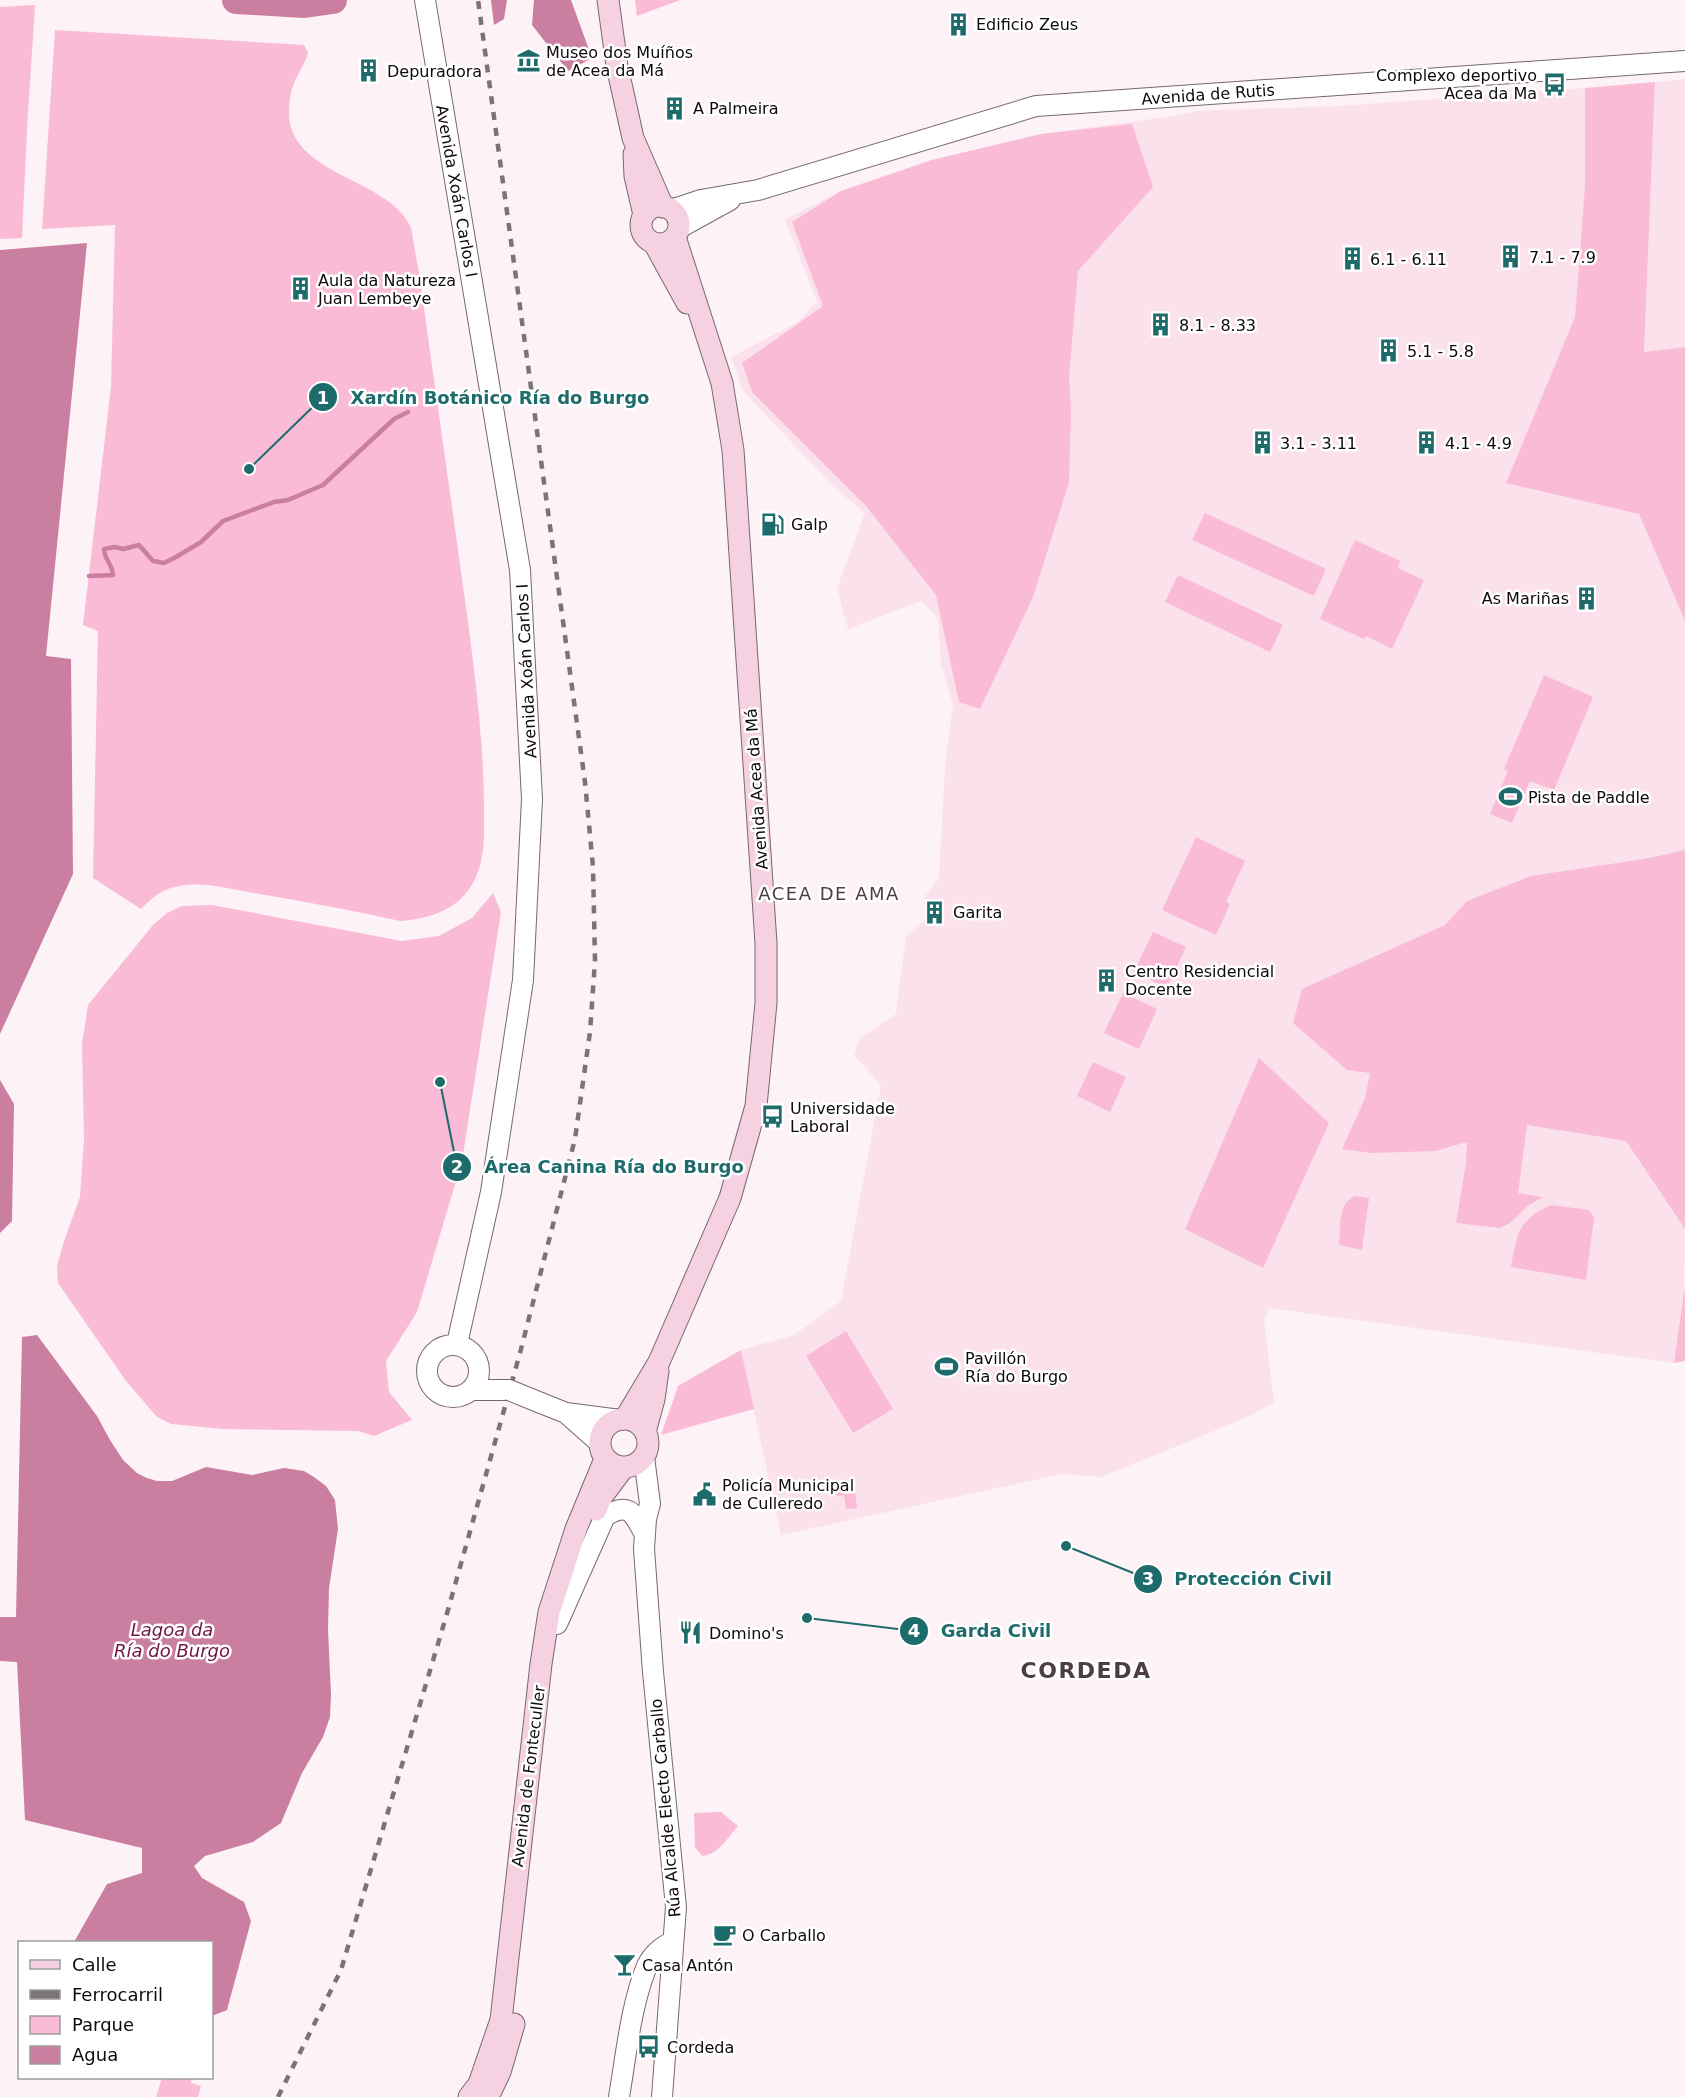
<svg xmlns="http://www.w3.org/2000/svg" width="1685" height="2097" font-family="'DejaVu Sans',sans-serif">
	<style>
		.built { fill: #fbe1eb }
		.green { fill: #f9bbd5 }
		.water { fill: #ca7fa1 }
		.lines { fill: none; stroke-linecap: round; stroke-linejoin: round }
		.stream { stroke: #ca7fa1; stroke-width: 4.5 }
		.river { stroke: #ca7fa1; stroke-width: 28 }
		.tertiary-casing { stroke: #77686e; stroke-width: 22 }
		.secondary-casing { stroke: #77686e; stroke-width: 23 }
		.tertiary { stroke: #fff; stroke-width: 20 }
		.secondary { stroke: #f5d1e2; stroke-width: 21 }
		.rail { stroke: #7b7376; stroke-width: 4.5; stroke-dasharray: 8 8; stroke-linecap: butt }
		.tertiary-bridge-casing { stroke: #77686e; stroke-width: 22; stroke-linecap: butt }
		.tertiary-bridge { stroke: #fff; stroke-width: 20 }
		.labels { text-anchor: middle; stroke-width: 5; stroke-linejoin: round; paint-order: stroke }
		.poi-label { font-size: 16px; fill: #0f090c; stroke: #fff; text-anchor: start }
		.street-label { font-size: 16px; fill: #0f090c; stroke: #fff }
		.neighbourhood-label { font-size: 18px; letter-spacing: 1.5px; fill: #4c3e44; stroke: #fff }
		.water-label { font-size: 18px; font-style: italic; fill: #6f1547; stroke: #fff }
		.district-label { font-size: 22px; font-weight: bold; letter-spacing: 1.5px; fill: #4c3e44; stroke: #fff }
		.leader { fill: none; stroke: #1e6b6c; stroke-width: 2 }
		.callout-dot { fill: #1e6b6c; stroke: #fff; stroke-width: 2 }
		.mark-label { font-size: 18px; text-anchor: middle; font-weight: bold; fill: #fff }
		.callout-label { font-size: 18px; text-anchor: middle; font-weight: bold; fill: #1e6b6c; stroke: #fff; stroke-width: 5; stroke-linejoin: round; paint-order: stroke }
	</style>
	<rect width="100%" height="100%" fill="#fdf2f6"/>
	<path class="built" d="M1685 79V347L1644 352 1655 82Z
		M1585 88V185L1575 317 1506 483 1639 514 1685 621V850L1644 859 1365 1098 1342 1149 1436 1151 1527 1125 1626 1141 1685 1229 1684 1299 1674 1363 1269 1308 1264 1319 1274 1402 1248 1417 1101 1477 1062 1474 781 1535 741 1350 794 1335 841 1301 881 1085 854 1055 859 1039 896 1014 906 937 934 912 924 898 939 878 945 767 953 705 941 663 938 618 921 601 848 629 837 588 865 513 833 486 743 391 731 357 797 323 817 302 785 219 841 191 932 160 1041 134 1167 117 1197 111 1339 106Z"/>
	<path class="green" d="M635 0H680L637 16Z
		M35 5 27 129 22 238 0 239V7Z
		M55 30 304 45 308 53C305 65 297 74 293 86 290 92 290 101 289 108 285 177 389 176 411 228L420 279C434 382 449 484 463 586 473 658 483 730 484 803 484 828 486 856 475 879 461 909 430 919 400 921 351 910 302 901 254 893 230 889 204 881 180 886 164 888 152 897 141 909L93 878 98 631 83 625 111 387 115 225 42 229Z
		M1655 82 1644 352 1685 347V621L1639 514 1506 483 1575 317 1585 185V88Z
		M1132 124 1153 187 1078 271 1069 377 1071 411 1069 482 1033 597 980 709 959 702 936 595 866 506 752 392 742 363 823 306 792 222 841 191 932 160 1041 134Z
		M1205 513 1326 569 1314 596 1192 540Z
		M1355 540 1400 561 1398 568 1424 580 1392 649 1366 636 1364 639 1320 619Z
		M1178 575 1283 625 1270 652 1165 602Z
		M1544 675 1593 697 1554 790 1530 781 1512 823 1490 814 1508 771 1504 769Z
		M1196 837 1245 861 1226 902 1230 904 1216 935 1162 910Z
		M1685 850V1229L1626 1141 1527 1125 1518 1193 1543 1197 1526 1207 1510 1223 1500 1228 1456 1223 1466 1163 1467 1142 1436 1151 1371 1153 1342 1149 1365 1098 1370 1073 1347 1070 1293 1023 1302 989 1445 925 1467 901 1531 876 1644 859Z
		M493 893 501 912 462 1161 417 1312 386 1361 389 1392 412 1420 374 1436 358 1431 223 1429 171 1424 157 1417 126 1381 58 1283 57 1266 64 1241 80 1197 84 1139 82 1044 88 1005 153 925 167 913 182 906 212 905 402 941 439 936 472 918Z
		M1153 932 1186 947 1167 988 1134 972Z
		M1123 993 1157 1009 1139 1049 1104 1033Z
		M1259 1058 1329 1123 1263 1268 1185 1229Z
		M1093 1062 1126 1077 1110 1112 1077 1096Z
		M1356 1196 1369 1198 1362 1250 1339 1245C1341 1229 1337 1201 1356 1196Z
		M1551 1205 1589 1210 1594 1217 1586 1280 1511 1267C1517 1233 1518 1220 1551 1205Z
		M1685 1286V1361L1674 1363Z
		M846 1331 893 1409 853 1433 806 1356Z
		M741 1350 754 1409 661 1435 678 1386Z
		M853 1479 857 1508 846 1509 844 1495 837 1496 835 1482Z
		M721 1812 738 1826C728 1837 718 1855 702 1856L695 1847 694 1813Z
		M162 2078H192L191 2083 201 2086 198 2097H156Z"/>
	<path class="water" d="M491 0H507L504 19 494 25Z
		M534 0H571L592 58 568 71 532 25Z
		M87 243 46 656 71 659 73 874 0 1034V250Z
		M0 1080 14 1104 12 1221 0 1233Z
		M37 1335 97 1416 110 1440 123 1460 137 1473 147 1478 157 1481H172L206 1467 252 1475 284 1468 304 1471 314 1477 326 1486 335 1500 338 1529 329 1588 328 1630 331 1695 330 1717 323 1737 302 1773 281 1823 253 1842 205 1856 194 1866 202 1878 244 1902 251 1921 227 2010 212 2016V1942H74L107 1884 142 1873V1848L25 1820 17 1662 0 1661V1617H16L22 1337Z"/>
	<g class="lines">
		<path class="stream" d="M89 576 113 575C113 565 104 559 104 549L115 547 123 549 139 545 153 561 164 563 176 557 201 542 223 521 274 502 288 500 323 485 394 419 408 412"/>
		<path class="river" d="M236 0 304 4 333 0"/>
		<defs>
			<path id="tertiary" d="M425 0 520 570 532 799 523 980 491 1192 457 1344
				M671 210 701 200 758 190 1036 106 1685 61
				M679 228 730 200
				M427 1371a26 26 0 1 1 52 0a26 26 0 1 1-52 0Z
				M471 1390H509
				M541 1403 566 1413 620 1420
				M566 1413 600 1443
				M644 1457 650 1504 646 1519 644 1549 653 1672 676 1907 662 2097
				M557 1624 605 1516C629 1502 633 1512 644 1533
				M619 2097C626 2056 631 2004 647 1966 652 1955 662 1946 673 1942"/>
			<path id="secondary" d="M608 0 617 66 633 138 663 207
				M634 154 635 176 644 215
				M641 225a19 19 0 1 1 38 0a19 19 0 1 1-38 0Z
				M654 243 687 303
				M625 1419 659 1362 730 1198 756 1106 766 1003V943L733 450 722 383 675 237
				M600 1443a24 24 0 1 1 48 0a24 24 0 1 1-48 0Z
				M645 1432 654 1399 658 1371
				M596 1510 600 1499 624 1467
				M469 2097 479 2084 501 2020 541 1664 549 1612 576 1529 605 1459
				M488 2097 500 2072 514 2024"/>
		</defs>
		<use href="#tertiary" class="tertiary-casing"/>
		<use href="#secondary" class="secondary-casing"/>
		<use href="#tertiary" class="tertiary"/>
		<use href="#secondary" class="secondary"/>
		<path class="rail" d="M278 2097 341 1970 448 1610 520 1353 575 1139 590 1032 595 961 593 867 585 782 478 0"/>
		<defs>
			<path id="tertiary-bridge" d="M509 1390 541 1403"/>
		</defs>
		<use href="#tertiary-bridge" class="tertiary-bridge-casing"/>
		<use href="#tertiary-bridge" class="tertiary-bridge"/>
	</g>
	<defs>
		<symbol id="building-bare" viewBox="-9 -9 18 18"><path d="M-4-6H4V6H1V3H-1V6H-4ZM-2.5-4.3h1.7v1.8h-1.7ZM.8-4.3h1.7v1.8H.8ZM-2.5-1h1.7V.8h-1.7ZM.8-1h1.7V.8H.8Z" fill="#1e6b6c" stroke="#fff" stroke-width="2.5" paint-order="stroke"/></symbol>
		<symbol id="museum-bare" viewBox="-9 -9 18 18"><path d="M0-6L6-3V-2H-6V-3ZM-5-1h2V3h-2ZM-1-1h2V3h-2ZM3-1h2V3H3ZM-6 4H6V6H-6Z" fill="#1e6b6c" stroke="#fff" stroke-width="2.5" paint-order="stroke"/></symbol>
		<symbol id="bus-bare" viewBox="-9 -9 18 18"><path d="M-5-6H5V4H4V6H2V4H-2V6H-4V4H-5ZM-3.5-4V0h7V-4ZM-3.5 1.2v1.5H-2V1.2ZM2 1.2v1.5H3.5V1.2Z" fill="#1e6b6c" stroke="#fff" stroke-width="2.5" paint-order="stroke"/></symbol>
		<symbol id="fuel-bare" viewBox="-9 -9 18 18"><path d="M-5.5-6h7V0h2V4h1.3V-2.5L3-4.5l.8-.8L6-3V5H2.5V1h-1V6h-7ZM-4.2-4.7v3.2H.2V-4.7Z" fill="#1e6b6c" stroke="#fff" stroke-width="2.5" paint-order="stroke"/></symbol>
		<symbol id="stadium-bare" viewBox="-9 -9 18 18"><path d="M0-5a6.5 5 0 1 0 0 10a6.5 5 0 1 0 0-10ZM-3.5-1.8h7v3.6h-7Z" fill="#1e6b6c" stroke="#fff" stroke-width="2.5" paint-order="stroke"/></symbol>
		<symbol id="civic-bare" viewBox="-9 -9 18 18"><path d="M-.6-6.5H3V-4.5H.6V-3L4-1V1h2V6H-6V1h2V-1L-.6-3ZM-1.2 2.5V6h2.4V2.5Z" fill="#1e6b6c" stroke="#fff" stroke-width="2.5" paint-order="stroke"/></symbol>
		<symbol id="restaurant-bare" viewBox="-9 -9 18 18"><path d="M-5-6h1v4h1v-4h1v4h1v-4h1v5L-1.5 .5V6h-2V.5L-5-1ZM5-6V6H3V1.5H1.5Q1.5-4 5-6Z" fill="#1e6b6c" stroke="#fff" stroke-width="2.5" paint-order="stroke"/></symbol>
		<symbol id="cafe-bare" viewBox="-9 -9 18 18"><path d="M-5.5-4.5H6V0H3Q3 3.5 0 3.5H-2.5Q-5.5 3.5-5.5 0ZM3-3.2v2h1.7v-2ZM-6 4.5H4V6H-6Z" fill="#1e6b6c" stroke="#fff" stroke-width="2.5" paint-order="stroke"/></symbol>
		<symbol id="bar-bare" viewBox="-9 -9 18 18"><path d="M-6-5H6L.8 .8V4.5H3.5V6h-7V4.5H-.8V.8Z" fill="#1e6b6c" stroke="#fff" stroke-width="2.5" paint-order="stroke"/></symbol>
	</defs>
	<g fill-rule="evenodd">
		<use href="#building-bare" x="942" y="8" width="33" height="33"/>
		<use href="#museum-bare" x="512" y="44" width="33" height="33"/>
		<use href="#building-bare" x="352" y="54" width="33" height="33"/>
		<use href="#bus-bare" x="1538" y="68" width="33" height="33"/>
		<use href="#building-bare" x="658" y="92" width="33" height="33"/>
		<use href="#building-bare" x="1494" y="240" width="33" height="33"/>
		<use href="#building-bare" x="1336" y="242" width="33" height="33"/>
		<use href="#building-bare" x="284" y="272" width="33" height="33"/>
		<use href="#building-bare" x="1144" y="308" width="33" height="33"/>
		<use href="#building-bare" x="1372" y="334" width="33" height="33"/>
		<use href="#building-bare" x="1246" y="426" width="33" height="33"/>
		<use href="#building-bare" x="1410" y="426" width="33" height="33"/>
		<use href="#fuel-bare" x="756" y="508" width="33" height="33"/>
		<use href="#building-bare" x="1570" y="582" width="33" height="33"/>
		<use href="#stadium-bare" x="1494" y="780" width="33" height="33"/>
		<use href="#building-bare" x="918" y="896" width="33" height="33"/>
		<use href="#building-bare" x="1090" y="964" width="33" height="33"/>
		<use href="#bus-bare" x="756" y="1100" width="33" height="33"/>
		<use href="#stadium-bare" x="930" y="1350" width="33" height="33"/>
		<use href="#civic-bare" x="688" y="1478" width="33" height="33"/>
		<use href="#restaurant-bare" x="674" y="1616" width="33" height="33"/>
		<use href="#cafe-bare" x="708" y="1918" width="33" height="33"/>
		<use href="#bar-bare" x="608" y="1948" width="33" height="33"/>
		<use href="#bus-bare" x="632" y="2030" width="33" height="33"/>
	</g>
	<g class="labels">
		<g class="poi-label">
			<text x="976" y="30">Edificio Zeus</text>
			<text x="546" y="58">Museo dos Muíños<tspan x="546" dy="18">de Acea da Má</tspan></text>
			<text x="387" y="77">Depuradora</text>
			<text x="1537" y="81" text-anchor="end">Complexo deportivo<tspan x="1537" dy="18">Acea da Ma</tspan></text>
			<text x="693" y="114">A Palmeira</text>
			<text x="1529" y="263">7.1 - 7.9</text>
			<text x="1370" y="265">6.1 - 6.11</text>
			<text x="318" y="286">Aula da Natureza<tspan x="318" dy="18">Juan Lembeye</tspan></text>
			<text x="1179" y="331">8.1 - 8.33</text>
			<text x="1407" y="357">5.1 - 5.8</text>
			<text x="1280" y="449">3.1 - 3.11</text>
			<text x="1445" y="449">4.1 - 4.9</text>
			<text x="791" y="530">Galp</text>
			<text x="1569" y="604" text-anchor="end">As Mariñas</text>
			<text x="1528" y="803">Pista de Paddle</text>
			<text x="953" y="918">Garita</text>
			<text x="1125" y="977">Centro Residencial<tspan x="1125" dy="18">Docente</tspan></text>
			<text x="790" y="1114">Universidade<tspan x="790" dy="18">Laboral</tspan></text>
			<text x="965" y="1364">Pavillón<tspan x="965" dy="18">Ría do Burgo</tspan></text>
			<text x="722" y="1491">Policía Municipal<tspan x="722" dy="18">de Culleredo</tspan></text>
			<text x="709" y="1639">Domino's</text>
			<text x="742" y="1941">O Carballo</text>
			<text x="642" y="1971">Casa Antón</text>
			<text x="667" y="2053">Cordeda</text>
		</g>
		<g class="street-label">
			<text transform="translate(1208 94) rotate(-4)" y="6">Avenida de Rutis</text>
			<text transform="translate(457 191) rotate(80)" y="6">Avenida Xoán Carlos I</text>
			<text transform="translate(526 671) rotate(-93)" y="6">Avenida Xoán Carlos I</text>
			<text transform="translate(756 789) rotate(-94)" y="6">Avenida Acea da Má</text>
			<text transform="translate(528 1776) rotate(-83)" y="6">Avenida de Fonteculler</text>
			<text transform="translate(665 1808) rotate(-95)" y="6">Rúa Alcalde Electo Carballo</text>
		</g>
		<g class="neighbourhood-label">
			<text x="829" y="900">ACEA DE AMA</text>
		</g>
		<g class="water-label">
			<text x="172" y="1636">Lagoa da<tspan x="172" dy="21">Ría do Burgo</tspan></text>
		</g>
		<g class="district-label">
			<text x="1086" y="1678">CORDEDA</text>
		</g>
	</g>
	<path class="leader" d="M249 469L323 397M440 1082L457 1167M1066 1546L1148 1579M807 1618L914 1631"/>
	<g class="callout-dot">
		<circle cx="249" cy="469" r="6"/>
		<circle cx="440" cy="1082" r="6"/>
		<circle cx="1066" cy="1546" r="6"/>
		<circle cx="807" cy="1618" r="6"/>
		<circle cx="323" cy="397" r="15"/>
		<circle cx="457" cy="1167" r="15"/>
		<circle cx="1148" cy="1579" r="15"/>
		<circle cx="914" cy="1631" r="15"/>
	</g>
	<g class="mark-label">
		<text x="323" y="404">1</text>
		<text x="457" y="1173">2</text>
		<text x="1148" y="1585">3</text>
		<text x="914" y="1637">4</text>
	</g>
	<g class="callout-label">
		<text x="500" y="404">Xardín Botánico Ría do Burgo</text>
		<text x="614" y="1173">Área Canina Ría do Burgo</text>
		<text x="1253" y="1585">Protección Civil</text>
		<text x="996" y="1637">Garda Civil</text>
	</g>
	<rect x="18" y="1941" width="195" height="138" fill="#ffffff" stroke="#9f9d9e" stroke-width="1.5"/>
	<rect x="30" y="1960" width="30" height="9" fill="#f5d1e2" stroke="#9f9d9e" stroke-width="1.5"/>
	<text x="72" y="1971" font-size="18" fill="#0f090c">Calle</text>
	<rect x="30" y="1990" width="30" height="9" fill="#7b7376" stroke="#9f9d9e" stroke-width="1.5"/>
	<text x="72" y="2001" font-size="18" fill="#0f090c">Ferrocarril</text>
	<rect x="30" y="2016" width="30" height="18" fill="#f9bbd5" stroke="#9f9d9e" stroke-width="1.5"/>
	<text x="72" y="2031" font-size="18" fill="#0f090c">Parque</text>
	<rect x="30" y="2046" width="30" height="18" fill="#ca7fa1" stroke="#9f9d9e" stroke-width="1.5"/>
	<text x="72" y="2061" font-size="18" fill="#0f090c">Agua</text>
</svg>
